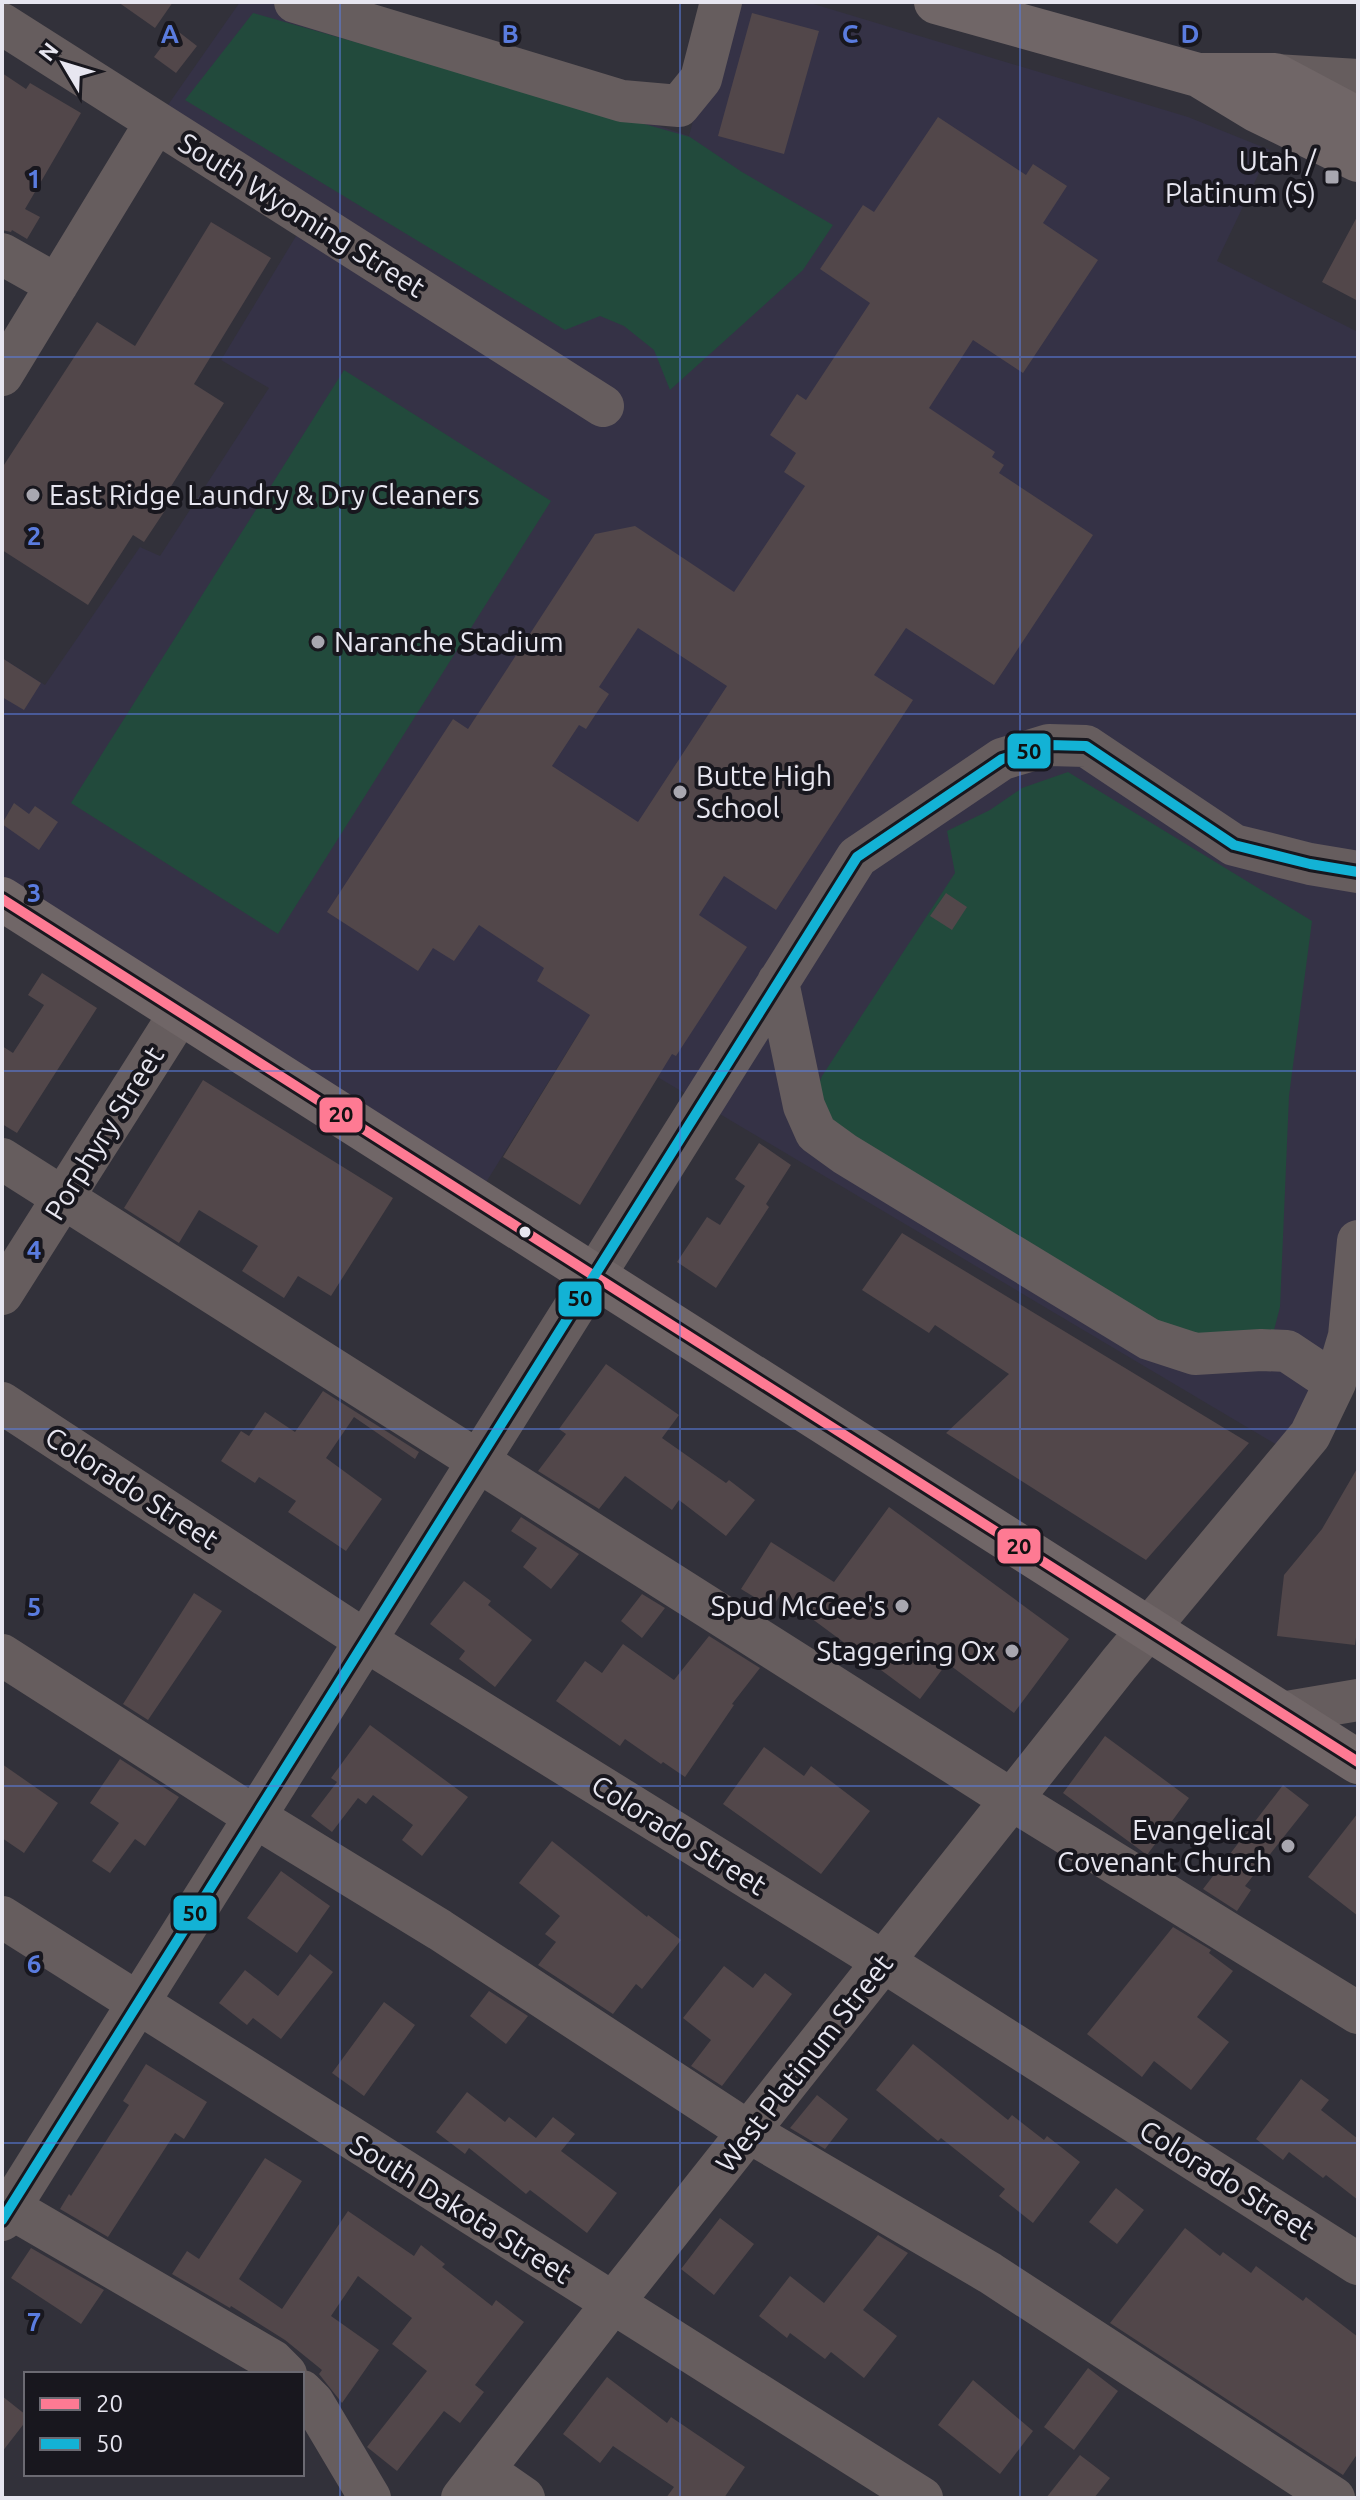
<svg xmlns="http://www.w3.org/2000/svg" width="1360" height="2500" font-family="Ubuntu,sans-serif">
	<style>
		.built { fill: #353246 }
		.green { fill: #224a3c }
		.building { fill: #52474a; fill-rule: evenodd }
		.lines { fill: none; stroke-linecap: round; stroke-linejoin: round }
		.minor { stroke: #665d5e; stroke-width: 42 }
		.major { stroke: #706667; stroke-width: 44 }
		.bus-1-casing { stroke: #18171e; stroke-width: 16 }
		.bus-2-casing { stroke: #18171e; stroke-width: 16 }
		.bus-1 { stroke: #fe7a93; stroke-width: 10 }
		.bus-2 { stroke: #13b2d5; stroke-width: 10 }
		.grid { fill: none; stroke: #5a7cdf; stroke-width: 2; stroke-opacity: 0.55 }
		.poi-dot { fill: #a8a7b0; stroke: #18171e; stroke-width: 3 }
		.bus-dot { fill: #e7e6f0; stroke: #18171e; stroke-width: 3 }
		.labels { text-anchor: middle; stroke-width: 8; stroke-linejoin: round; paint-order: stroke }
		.poi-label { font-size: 28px; fill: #e7e6f0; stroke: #18171e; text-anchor: end }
		.street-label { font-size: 28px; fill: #e7e6f0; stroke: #18171e }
		.grid-label { font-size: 26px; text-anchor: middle; font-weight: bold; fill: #5a7cdf; stroke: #18171e; stroke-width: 8; stroke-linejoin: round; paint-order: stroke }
		.line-badge { stroke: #18171e; stroke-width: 3 }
		.pale-badge-label { font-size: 22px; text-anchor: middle; font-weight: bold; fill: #111 }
	</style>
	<rect width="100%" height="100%" fill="#32313a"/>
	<path class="built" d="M240 2H291L689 136 724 2H807L1188 117 1270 150 1217 261 1358 332V1228L1294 1455 580 1031 475 1200 2 899V658L45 685 140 547 160 556 269 388 221 360 307 218 156 122Z"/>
	<path class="green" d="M253 13 690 137 742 172 833 225 803 270 670 390 654 350 624 326 600 316 565 330 185 100Z
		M344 370 551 501 278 934 71 803Z
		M1068 772 1312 921 1289 1096 1280 1307 1272 1338 1155 1336 823 1130 815 1094 822 1076 955 873 947 831 990 810 1022 788Z"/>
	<path class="building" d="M118 2H173L155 28Z
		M752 13 819 31 784 154 718 136Z
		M175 29 197 46 176 73 154 57Z
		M2 73 26 89 30 83 81 113 25 209 40 217 27 239 12 230 11 232 2 230Z
		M938 117 1026 175 1033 164 1067 186 1043 223 1098 260 1023 373 973 340 929 408 995 452 992 457 1004 465 999 473 1093 535 994 685 906 628 874 675 913 700 776 910 724 876 699 915 747 947 676 1056 672 1054 580 1205 503 1157 590 1015 537 981 544 968 479 925 454 961 433 948 418 971 327 912 453 719 468 729 595 534 635 526 734 592 805 486 784 472 796 453 770 435 797 394 806 400 870 303 820 269 863 205 874 212ZM638 628 727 686 638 822 552 766 579 725 586 729 609 694 599 687Z
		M1358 215V301L1322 282Z
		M211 222 271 258 194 384 224 403 161 502 168 506 144 542 133 535 88 605 2 550V468L97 322 135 346Z
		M2 658 41 683 24 710 2 697Z
		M14 803 29 814 35 806 58 822 39 850 2 824Z
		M946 893 967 907 952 930 930 916Z
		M42 973 97 1008 17 1133 2 1124V1046L13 1053 44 1005 28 995Z
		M203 1080 393 1198 331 1296 298 1276 284 1298 242 1271 258 1246 199 1210 179 1243 124 1208Z
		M759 1143 791 1165 766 1204 769 1207 716 1288 677 1262 707 1217 720 1225 745 1186 735 1179Z
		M902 1233 1249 1443 1146 1560 946 1433 1009 1374 935 1325 929 1333 862 1290Z
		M606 1364 679 1415 662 1438 726 1483 729 1480 755 1500 726 1536 679 1500 672 1510 625 1476 599 1509 538 1471 566 1434 559 1429Z
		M323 1391 419 1452 415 1459 354 1417 326 1458 382 1499 346 1551 288 1512 296 1501 259 1477 255 1483 221 1461 241 1431 249 1436 265 1412 295 1432Z
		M1358 1467V1622L1355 1645 1277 1636 1284 1575 1322 1529Z
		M889 1507 1069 1639 1014 1713 947 1663 920 1699 780 1595 772 1608 741 1589 771 1542 834 1582Z
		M521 1517 579 1554 551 1589 523 1567 537 1548 511 1531Z
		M464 1581 491 1601 488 1605 532 1640 495 1687 459 1659 465 1651 430 1624Z
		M194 1593 222 1611 148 1720 123 1704Z
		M642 1594 665 1608 642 1638 621 1621Z
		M709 1636 760 1668 732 1704 734 1705 685 1777 663 1762 661 1764 625 1739 620 1746 556 1701 585 1661 602 1673 623 1644 674 1680Z
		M370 1725 468 1797 422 1856 402 1840 413 1825 373 1795 366 1804 358 1798 332 1832 311 1816 337 1782 331 1778Z
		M1105 1736 1189 1798 1147 1855 1063 1793Z
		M764 1747 804 1776 811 1766 870 1811 821 1874 723 1804Z
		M120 1759 179 1797 145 1846 135 1839 110 1873 92 1861 119 1823 90 1803Z
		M2 1764 58 1803 24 1853 2 1838Z
		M1283 1785 1309 1805 1245 1886 1251 1890 1237 1911 1203 1889Z
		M1358 1813V1916L1308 1877Z
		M552 1841 647 1917 648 1915 681 1940 642 1989 636 1984 613 2014 538 1965 556 1942 545 1934 560 1916 519 1883Z
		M281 1871 330 1906 297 1953 247 1918Z
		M1173 1927 1211 1950 1209 1953 1233 1971 1197 2017 1229 2042 1191 2090 1154 2061 1142 2077 1087 2034Z
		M310 1954 333 1972 281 2039 253 2018 247 2025 219 2003 245 1970 278 1996Z
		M724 1966 753 1988 765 1973 792 1994 722 2086 691 2066 711 2040 683 2018Z
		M489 1991 528 2016 506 2044 470 2016Z
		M384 2002 415 2025 364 2096 332 2073Z
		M913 2044 1008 2120 1012 2115 1044 2140 1047 2136 1080 2162 1033 2223 999 2196 1005 2189 941 2138 938 2141 876 2090Z
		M146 2064 207 2102 184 2139 175 2133 108 2237 60 2209 69 2194 71 2196 129 2105 123 2101Z
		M1301 2079 1329 2100 1321 2110 1358 2139V2200L1326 2175 1323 2178 1289 2152 1283 2160 1256 2139Z
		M467 2092 505 2122 509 2117 536 2138 553 2117 575 2134 561 2151 617 2193 587 2233 530 2190 526 2194 469 2148 465 2154 436 2132Z
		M817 2095 848 2119 825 2149 790 2128Z
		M265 2158 302 2181 239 2279 282 2309 348 2211 414 2256 421 2245 445 2264 442 2267 492 2306 496 2300 524 2322 475 2385 484 2392 460 2423 444 2411 397 2471 367 2447 427 2371 392 2344 412 2318 358 2276 331 2316 379 2350 342 2403 319 2374 322 2370 285 2340 231 2306 230 2308 172 2274 187 2251 199 2259Z
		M1116 2188 1144 2210 1117 2244 1089 2222Z
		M720 2218 754 2244 714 2295 681 2269Z
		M1185 2228 1220 2256 1223 2252 1251 2273 1256 2266 1303 2301 1306 2297 1358 2337V2453L1343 2475 1110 2323Z
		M878 2235 908 2253 863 2310 897 2336 864 2378 831 2352 825 2359 790 2333 787 2338 759 2316 790 2276 824 2303Z
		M31 2248 104 2290 81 2324 11 2278Z
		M1088 2368 1118 2391 1074 2450 1044 2427Z
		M607 2377 667 2423 671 2417 745 2467 724 2498H666L674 2487 613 2446 600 2463 563 2434Z
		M973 2380 1033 2431 1000 2474 938 2425Z
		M2 2396 26 2415V2421L2 2452Z
		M1080 2455 1110 2478 1094 2498H1046Z"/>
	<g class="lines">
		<path class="minor" d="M295 2 622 101 679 106 701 79 721 2
			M2 24 603 406
			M1275 75 1358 80
			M2 254 57 285
			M2 375 156 122
			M778 982 804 1106 816 1133 845 1154 1149 1339 1195 1354 1261 1350 1287 1351 1335 1383
			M2 1159 1012 1800 1358 2013
			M2 1294 180 1013
			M2 1403 366 1641 884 1962 1358 2264
			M2 1655 255 1817 440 1930 749 2132 990 2273 1334 2498
			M1281 1713 1358 1700
			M2 1917 922 2498
			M2 2203 273 2361 286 2374
			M2 2220 857 857 1002 759 1049 745 1086 746 1234 845 1310 864 1358 872
			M302 2391 313 2402 370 2498
			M484 2470 524 2498
			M462 2498 612 2304 1119 1664 1310 1435 1335 1383 1349 1336 1358 1241"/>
		<path class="major" d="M936 2 1198 75H1275L1358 119
			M1200 76 1256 110 1358 160
			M2 899 1358 1762"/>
		<defs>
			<path id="bus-1" d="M2 899 1358 1762"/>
			<path id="bus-2" d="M2 2220 857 857 1002 759 1049 745 1086 746 1234 845 1310 864 1358 872"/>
		</defs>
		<use href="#bus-1" class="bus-1-casing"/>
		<use href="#bus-2" class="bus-2-casing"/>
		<use href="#bus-1" class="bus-1"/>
		<use href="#bus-2" class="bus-2"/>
	</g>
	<path class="grid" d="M340 2V2498M680 2V2498M1020 2V2498M2 357H1358M2 714H1358M2 1071H1358M2 1429H1358M2 1786H1358M2 2143H1358"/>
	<g class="poi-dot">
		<rect x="1324" y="169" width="16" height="16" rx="4"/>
		<circle cx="33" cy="495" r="8"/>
		<circle cx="318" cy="642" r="8"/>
		<circle cx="680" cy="792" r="8"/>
		<circle cx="902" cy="1606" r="8"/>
		<circle cx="1012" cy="1651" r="8"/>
		<circle cx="1288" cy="1846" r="8"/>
	</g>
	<circle class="bus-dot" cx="525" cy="1232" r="7"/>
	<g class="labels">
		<g class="poi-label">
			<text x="1316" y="171">Utah /<tspan x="1316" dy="32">Platinum (S)</tspan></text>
			<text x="49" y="505" text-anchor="start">East Ridge Laundry &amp; Dry Cleaners</text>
			<text x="334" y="652" text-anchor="start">Naranche Stadium</text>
			<text x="696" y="786" text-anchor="start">Butte High<tspan x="696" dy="32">School</tspan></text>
			<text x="886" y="1616">Spud McGee's</text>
			<text x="996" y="1661">Staggering Ox</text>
			<text x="1272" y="1840">Evangelical<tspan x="1272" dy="32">Covenant Church</tspan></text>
		</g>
		<g class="street-label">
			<text transform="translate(302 215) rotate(32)" y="10">South Wyoming Street</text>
			<text transform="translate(104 1133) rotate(-58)" y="10">Porphyry Street</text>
			<text transform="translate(132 1488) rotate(33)" y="10">Colorado Street</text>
			<text transform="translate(679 1835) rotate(32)" y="10">Colorado Street</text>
			<text transform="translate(804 2063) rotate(-52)" y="10">West Platinum Street</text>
			<text transform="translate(1227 2180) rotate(32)" y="10">Colorado Street</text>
			<text transform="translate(461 2209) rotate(32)" y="10">South Dakota Street</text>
		</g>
	</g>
	<g class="grid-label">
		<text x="170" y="43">A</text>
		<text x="510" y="43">B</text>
		<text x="850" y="43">C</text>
		<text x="1190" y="43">D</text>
		<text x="34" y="188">1</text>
		<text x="34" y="545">2</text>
		<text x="34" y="902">3</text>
		<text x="34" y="1259">4</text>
		<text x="34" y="1616">5</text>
		<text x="34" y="1973">6</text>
		<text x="34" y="2331">7</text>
	</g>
	<g class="line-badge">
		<rect x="1006" y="732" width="46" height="38" rx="8" fill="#13b2d5"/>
		<rect x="318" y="1096" width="46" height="38" rx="8" fill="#fe7a93"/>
		<rect x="557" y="1280" width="46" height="38" rx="8" fill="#13b2d5"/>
		<rect x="996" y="1527" width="46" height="38" rx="8" fill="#fe7a93"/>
		<rect x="172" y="1894" width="46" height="38" rx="8" fill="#13b2d5"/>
	</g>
	<g class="pale-badge-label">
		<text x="1029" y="759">50</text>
		<text x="341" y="1122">20</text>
		<text x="580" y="1306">50</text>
		<text x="1019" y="1554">20</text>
		<text x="195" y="1921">50</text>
	</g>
	<rect width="1360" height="2500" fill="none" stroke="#e7e6f0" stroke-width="8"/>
	<rect x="24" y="2372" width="280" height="104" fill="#18171e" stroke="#6b6a72" stroke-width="2"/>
	<rect x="40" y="2398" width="40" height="12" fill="#fe7a93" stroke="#6b6a72" stroke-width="2"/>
	<text x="96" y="2412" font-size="24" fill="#e7e6f0">20</text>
	<rect x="40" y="2438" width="40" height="12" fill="#13b2d5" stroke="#6b6a72" stroke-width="2"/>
	<text x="96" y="2452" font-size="24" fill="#e7e6f0">50</text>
	<g transform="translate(64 64) rotate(308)" stroke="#18171e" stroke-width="6" paint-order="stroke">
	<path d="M0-6L14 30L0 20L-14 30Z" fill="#e7e6f0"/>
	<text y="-12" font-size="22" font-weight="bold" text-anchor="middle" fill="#e7e6f0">N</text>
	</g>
</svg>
